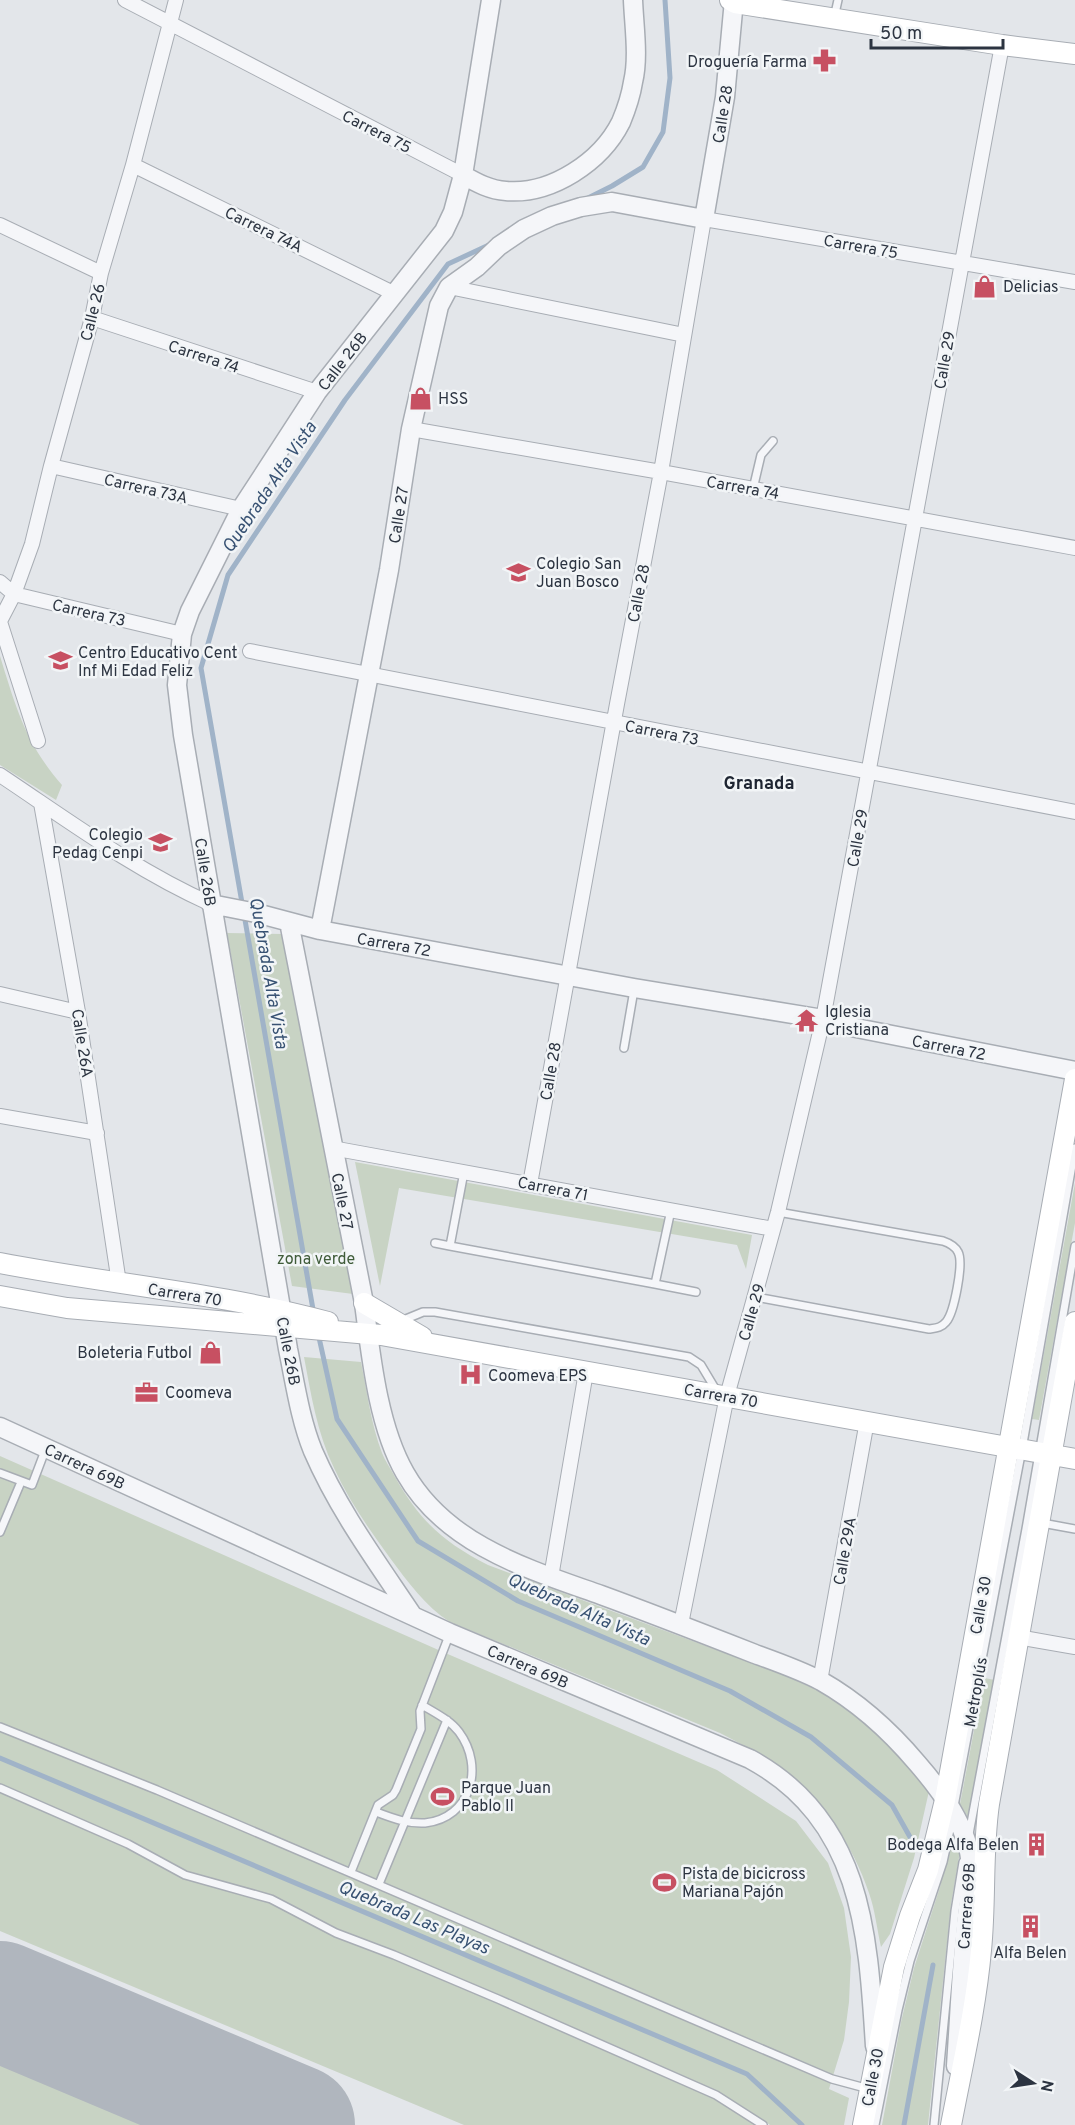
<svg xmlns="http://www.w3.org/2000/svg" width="1075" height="2125" font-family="Overpass,sans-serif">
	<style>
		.green { fill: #c8d3c4 }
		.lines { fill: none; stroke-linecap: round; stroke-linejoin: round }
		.stream { stroke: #a0b3c8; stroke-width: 5 }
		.runway { stroke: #b0b6be; stroke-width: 120 }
		.service-casing { stroke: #a8adb4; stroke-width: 10 }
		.minor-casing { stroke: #a8adb4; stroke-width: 16 }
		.tertiary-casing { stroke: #a8adb4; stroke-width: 21 }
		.secondary-casing { stroke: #a8adb4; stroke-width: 22 }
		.service { stroke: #f5f6f9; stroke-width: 7 }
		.minor { stroke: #f5f6f9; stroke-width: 14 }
		.tertiary { stroke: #f5f6f9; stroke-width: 18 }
		.secondary { stroke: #fff; stroke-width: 20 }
		.labels { text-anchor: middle; stroke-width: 5; stroke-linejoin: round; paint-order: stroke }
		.poi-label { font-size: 16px; fill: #2c3441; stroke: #f2f5f7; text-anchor: start }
		.street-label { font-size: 16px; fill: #2c3441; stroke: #f2f5f7 }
		.park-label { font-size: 16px; fill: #405c3a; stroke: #f2f5f7 }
		.water-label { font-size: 18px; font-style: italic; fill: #385273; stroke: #f2f5f7 }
		.neighbourhood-label { font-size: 18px; font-weight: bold; fill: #1e2532; stroke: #f2f5f7 }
	</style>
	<rect width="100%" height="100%" fill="#e3e6ea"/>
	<path class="green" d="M0 656C16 708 26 744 62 785L56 800 0 765Z
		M227 933 282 934 353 1294 292 1286Z
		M355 1162 752 1235 746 1269 737 1245 399 1188 380 1286Z
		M1075 1183V1223L1039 1420 1032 1419Z
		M304 1357 361 1362C367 1392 371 1424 382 1453 385 1461 391 1469 395 1477 420 1521 443 1542 488 1565L784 1675C796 1681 810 1686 822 1693 863 1718 900 1753 929 1791L914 1858 890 1934 881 1947C877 1929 875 1910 869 1893 843 1816 791 1768 720 1733L450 1622C425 1606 408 1582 390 1558 369 1529 349 1501 334 1468 317 1433 311 1394 304 1357Z
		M0 1456 443 1652 717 1770 796 1821 828 1863 844 1908 851 1957 849 2002 844 2040 829 2089 849 2098 844 2125H770L742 2106 717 2092 715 2099 733 2108 758 2125H464L0 1931Z
		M984 1678 995 1680 969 1819 960 1804Z
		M950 1843 961 1846 951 1904 928 2125H882L901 2022 914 1968 940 1887Z
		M0 2058 162 2125H0Z"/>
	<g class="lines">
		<path class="stream" d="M586 199 612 186 643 167 663 132 670 78 665 0
			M314 1315 201 668 228 575 345 400 448 264 491 244
			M318 1333 337 1419 418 1541 518 1601 730 1691 811 1737 892 1805 910 1837
			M0 1758 747 2074 802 2125
			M904 2125 933 1965"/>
		<path class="runway" d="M0 2001 295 2125"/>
		<defs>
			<path id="service" d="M834 18 838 0
				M753 489 761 455 773 441
				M624 1048 634 990
				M464 1172 450 1246 655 1284 671 1210
				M435 1243 450 1246
				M655 1284 696 1292
				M756 1297 929 1329C936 1328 941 1328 946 1322 954 1313 964 1263 958 1252 955 1246 949 1243 943 1241L778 1212
				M401 1321 423 1312H435L689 1357 701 1365 716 1390
				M0 1473 32 1485 46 1448
				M1042 1523 1075 1529
				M0 1532 21 1482
				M0 1727 157 1790 832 2079 869 2089
				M0 1788 128 1844 185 1875 271 1899 336 1933 394 1955 498 1999 716 2095 763 2125
				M954 1806 1022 1449 1075 1148
				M376 1812C392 1818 407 1824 425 1823 471 1818 485 1767 459 1732 450 1720 435 1713 422 1705
				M969 1834 1026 1529 1075 1246
				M351 1872 378 1805 393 1795 396 1790 421 1729 420 1711 450 1633
				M379 1884 447 1720
				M875 2125 898 2010 910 1961 943 1862 952 1820
				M934 2125 955 1911 963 1862"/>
			<path id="minor" d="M125 0 463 175
				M133 165 395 294
				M0 225 101 273
				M449 287 684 335
				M92 318 317 392
				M411 429 661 472 1075 548
				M51 466 241 509
				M0 582 14 594 182 634
				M0 621 14 594 32 544 51 466 92 318 101 273 133 165 176 0
				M0 622 38 741
				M250 651 1075 812
				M0 775C69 821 135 870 211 904
				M41 803 78 1012 119 1283
				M0 994 78 1012
				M0 1116 97 1133
				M332 1148 773 1229
				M530 1184 617 704 661 472 704 219 1075 282
				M551 1577 586 1372
				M681 1624 727 1396 778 1212 823 1019 1002 45
				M1029 1639 1075 1647
				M820 1681 867 1421"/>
			<path id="tertiary" d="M463 175C477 183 490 190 506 191 551 195 601 162 621 122 626 110 631 95 633 82 639 57 634 26 633 0
				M211 904 256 913 320 930 634 988 823 1019 841 1025 1075 1071
				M289 922 364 1303C371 1357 378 1426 405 1473 446 1545 528 1569 601 1595 653 1614 704 1634 755 1654 777 1662 800 1670 821 1681 858 1702 890 1731 917 1763 938 1787 960 1816 968 1847 975 1876 967 1906 965 1934 961 1978 959 2022 956 2066
				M320 930 389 570 411 429 439 306 449 287 477 267 499 246 524 229 552 216 581 207 612 202 704 219 725 97 734 0
				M0 1427 450 1633 750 1759C862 1820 868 1932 875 2046
				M413 1616C377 1562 339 1511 313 1451 300 1419 295 1383 288 1349L183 735 177 685 182 634 190 611 241 509 317 392 444 231 453 212 463 175 491 0"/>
			<path id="secondary" d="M730 0 735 3 1002 45 1075 54
				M0 1263C109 1284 221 1293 328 1322
				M0 1296 67 1308 381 1335 1075 1459
				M364 1303 422 1337
				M863 2125 894 1967 910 1916 928 1870 945 1800 1075 1079
				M951 2125C962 2067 976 2008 981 1950 986 1901 982 1852 989 1804L1075 1322"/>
		</defs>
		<use href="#service" class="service-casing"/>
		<use href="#minor" class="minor-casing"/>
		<use href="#tertiary" class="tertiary-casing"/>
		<use href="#secondary" class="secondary-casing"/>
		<use href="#service" class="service"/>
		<use href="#minor" class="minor"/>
		<use href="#tertiary" class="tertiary"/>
		<use href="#secondary" class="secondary"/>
	</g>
	<defs>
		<symbol id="pharmacy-bare" viewBox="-9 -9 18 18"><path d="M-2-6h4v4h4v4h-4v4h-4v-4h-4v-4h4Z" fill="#c75062" stroke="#f2f5f7" stroke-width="2.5" paint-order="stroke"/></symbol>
		<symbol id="shop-bare" viewBox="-9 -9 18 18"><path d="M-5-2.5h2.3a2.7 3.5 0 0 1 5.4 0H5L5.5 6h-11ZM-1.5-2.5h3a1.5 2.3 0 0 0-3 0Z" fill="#c75062" stroke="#f2f5f7" stroke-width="2.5" paint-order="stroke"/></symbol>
		<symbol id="school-bare" viewBox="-9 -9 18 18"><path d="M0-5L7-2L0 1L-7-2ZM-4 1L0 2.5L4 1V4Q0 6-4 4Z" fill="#c75062" stroke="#f2f5f7" stroke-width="2.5" paint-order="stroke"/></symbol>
		<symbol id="temple-bare" viewBox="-9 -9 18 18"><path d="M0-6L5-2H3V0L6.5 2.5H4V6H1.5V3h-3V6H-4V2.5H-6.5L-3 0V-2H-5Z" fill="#c75062" stroke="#f2f5f7" stroke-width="2.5" paint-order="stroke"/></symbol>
		<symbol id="hospital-bare" viewBox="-9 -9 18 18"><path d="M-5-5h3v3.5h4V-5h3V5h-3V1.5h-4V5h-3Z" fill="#c75062" stroke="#f2f5f7" stroke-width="2.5" paint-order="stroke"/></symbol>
		<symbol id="office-bare" viewBox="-9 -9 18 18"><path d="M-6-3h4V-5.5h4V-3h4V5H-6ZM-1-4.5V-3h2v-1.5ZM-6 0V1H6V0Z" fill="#c75062" stroke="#f2f5f7" stroke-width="2.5" paint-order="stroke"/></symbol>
		<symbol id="stadium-bare" viewBox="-9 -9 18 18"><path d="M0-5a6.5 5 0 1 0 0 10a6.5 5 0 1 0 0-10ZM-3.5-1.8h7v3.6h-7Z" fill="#c75062" stroke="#f2f5f7" stroke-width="2.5" paint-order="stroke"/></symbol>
		<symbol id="building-bare" viewBox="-9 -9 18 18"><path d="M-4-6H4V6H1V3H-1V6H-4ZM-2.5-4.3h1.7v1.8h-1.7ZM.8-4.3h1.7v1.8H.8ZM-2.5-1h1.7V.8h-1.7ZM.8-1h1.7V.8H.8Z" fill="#c75062" stroke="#f2f5f7" stroke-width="2.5" paint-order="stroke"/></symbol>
	</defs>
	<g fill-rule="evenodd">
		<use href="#pharmacy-bare" x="808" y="44" width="33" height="33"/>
		<use href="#shop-bare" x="968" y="270" width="33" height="33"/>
		<use href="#shop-bare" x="404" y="382" width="33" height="33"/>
		<use href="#school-bare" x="502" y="556" width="33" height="33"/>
		<use href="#school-bare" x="44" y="644" width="33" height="33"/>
		<use href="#school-bare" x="144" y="826" width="33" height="33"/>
		<use href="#temple-bare" x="790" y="1004" width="33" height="33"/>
		<use href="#shop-bare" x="194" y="1336" width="33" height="33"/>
		<use href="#hospital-bare" x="454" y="1358" width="33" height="33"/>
		<use href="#office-bare" x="130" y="1376" width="33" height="33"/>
		<use href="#stadium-bare" x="426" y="1780" width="33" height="33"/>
		<use href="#building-bare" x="1020" y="1828" width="33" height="33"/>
		<use href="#stadium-bare" x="648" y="1866" width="33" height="33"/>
		<use href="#building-bare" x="1014" y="1910" width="33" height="33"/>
	</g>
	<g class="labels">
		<g class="poi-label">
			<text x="807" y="67" text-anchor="end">Droguería Farma</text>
			<text x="1003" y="292">Delicias</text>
			<text x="438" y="404">HSS</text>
			<text x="536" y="569">Colegio San<tspan x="536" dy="18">Juan Bosco</tspan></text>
			<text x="78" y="658">Centro Educativo Cent<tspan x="78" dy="18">Inf Mi Edad Feliz</tspan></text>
			<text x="143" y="840" text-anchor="end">Colegio<tspan x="143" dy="18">Pedag Cenpi</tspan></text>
			<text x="825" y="1017">Iglesia<tspan x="825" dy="18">Cristiana</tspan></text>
			<text x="192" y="1358" text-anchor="end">Boleteria Futbol</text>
			<text x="488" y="1381">Coomeva EPS</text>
			<text x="165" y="1398">Coomeva</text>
			<text x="461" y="1793">Parque Juan<tspan x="461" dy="18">Pablo II</tspan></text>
			<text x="1019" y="1850" text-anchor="end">Bodega Alfa Belen</text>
			<text x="682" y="1879">Pista de bicicross<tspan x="682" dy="18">Mariana Pajón</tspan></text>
			<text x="1030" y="1958" text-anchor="middle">Alfa Belen</text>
		</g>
		<g class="street-label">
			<text transform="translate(722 114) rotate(-81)" y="6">Calle 28</text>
			<text transform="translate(377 131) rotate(27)" y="6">Carrera 75</text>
			<text transform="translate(264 229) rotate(26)" y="6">Carrera 74A</text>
			<text transform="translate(861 246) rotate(10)" y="6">Carrera 75</text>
			<text transform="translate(92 312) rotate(-76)" y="6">Calle 26</text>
			<text transform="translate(204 356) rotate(18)" y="6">Carrera 74</text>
			<text transform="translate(944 360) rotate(-80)" y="6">Calle 29</text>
			<text transform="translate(342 361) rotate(-52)" y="6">Calle 26B</text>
			<text transform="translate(743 487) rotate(10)" y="6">Carrera 74</text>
			<text transform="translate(146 488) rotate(13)" y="6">Carrera 73A</text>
			<text transform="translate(398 515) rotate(-81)" y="6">Calle 27</text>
			<text transform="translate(638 593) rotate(-79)" y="6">Calle 28</text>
			<text transform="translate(89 612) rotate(13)" y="6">Carrera 73</text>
			<text transform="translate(662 732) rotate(11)" y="6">Carrera 73</text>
			<text transform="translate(857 838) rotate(-80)" y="6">Calle 29</text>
			<text transform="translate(206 872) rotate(81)" y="6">Calle 26B</text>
			<text transform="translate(394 944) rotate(10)" y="6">Carrera 72</text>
			<text transform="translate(83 1043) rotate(81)" y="6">Calle 26A</text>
			<text transform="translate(949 1047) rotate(11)" y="6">Carrera 72</text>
			<text transform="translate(550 1071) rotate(-80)" y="6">Calle 28</text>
			<text transform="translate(553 1188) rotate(11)" y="6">Carrera 71</text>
			<text transform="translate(343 1201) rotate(79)" y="6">Calle 27</text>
			<text transform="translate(185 1294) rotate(9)" y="6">Carrera 70</text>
			<text transform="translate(751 1312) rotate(-74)" y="6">Calle 29</text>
			<text transform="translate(289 1351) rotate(79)" y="6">Calle 26B</text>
			<text transform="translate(721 1395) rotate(10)" y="6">Carrera 70</text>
			<text transform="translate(85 1466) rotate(25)" y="6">Carrera 69B</text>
			<text transform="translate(844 1551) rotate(-80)" y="6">Calle 29A</text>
			<text transform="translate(980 1605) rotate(-80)" y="6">Calle 30</text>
			<text transform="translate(528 1666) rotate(23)" y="6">Carrera 69B</text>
			<text transform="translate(975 1692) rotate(-80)" y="6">Metroplús</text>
			<text transform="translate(966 1906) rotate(-86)" y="6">Carrera 69B</text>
			<text transform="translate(872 2077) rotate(-79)" y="6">Calle 30</text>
		</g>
		<g class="park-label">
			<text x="316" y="1264">zona verde</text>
		</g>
		<g class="water-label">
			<text transform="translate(269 487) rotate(-56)" y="6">Quebrada Alta Vista</text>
			<text transform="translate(269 973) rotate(80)" y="6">Quebrada Alta Vista</text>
			<text transform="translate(579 1609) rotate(24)" y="6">Quebrada Alta Vista</text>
			<text transform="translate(414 1917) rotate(23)" y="6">Quebrada Las Playas</text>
		</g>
		<g class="neighbourhood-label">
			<text x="759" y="789">Granada</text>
		</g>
	</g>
	<g transform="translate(1033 2083) rotate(102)" stroke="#f2f5f7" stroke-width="4.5" paint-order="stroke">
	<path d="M0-4.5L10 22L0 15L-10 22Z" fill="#2c3441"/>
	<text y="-9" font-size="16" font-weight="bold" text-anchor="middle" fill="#2c3441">N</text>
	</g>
	<path d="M871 39v9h132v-9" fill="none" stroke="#2c3441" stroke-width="3"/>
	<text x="880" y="39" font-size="18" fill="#2c3441" stroke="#f2f5f7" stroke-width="4.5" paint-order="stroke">50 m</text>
</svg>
